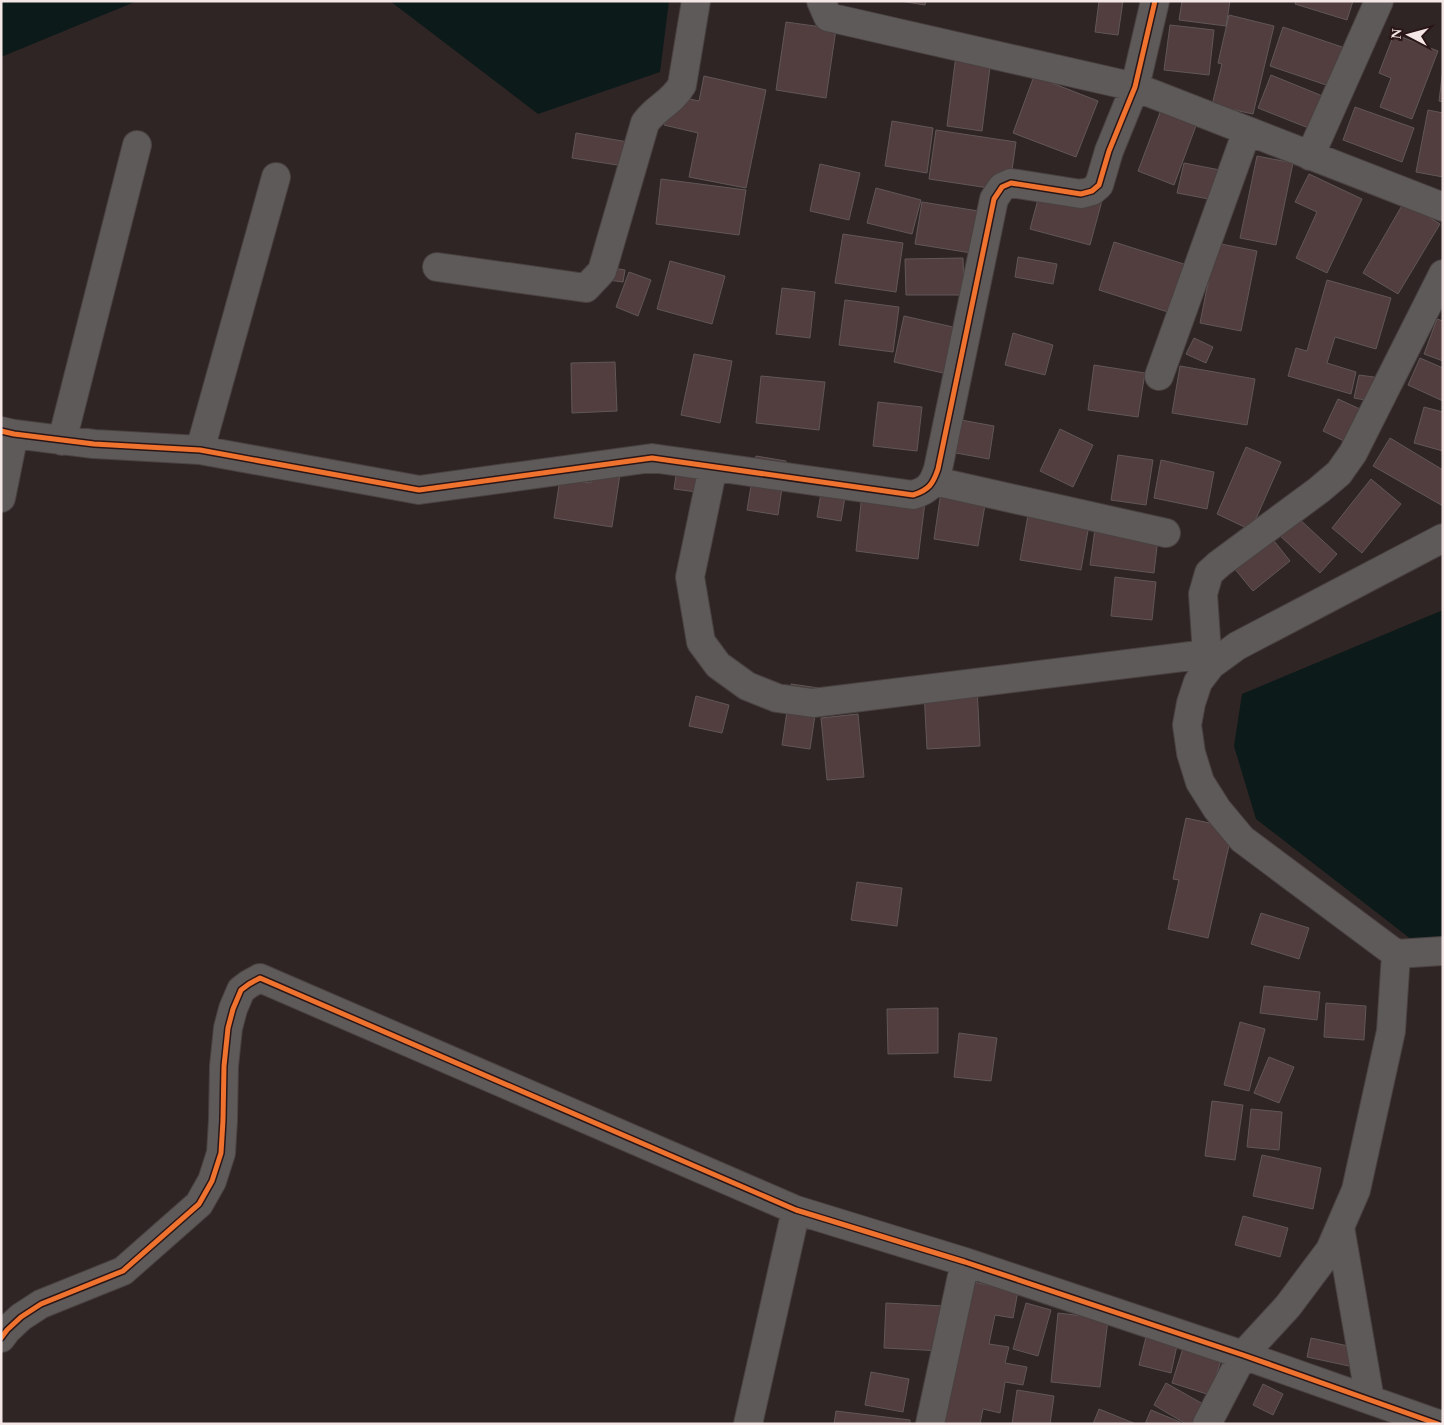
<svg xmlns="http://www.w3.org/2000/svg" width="1444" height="1425" font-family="Georgia,serif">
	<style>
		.water { fill: #0c1a19 }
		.building { fill: #523e3f; stroke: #615758 }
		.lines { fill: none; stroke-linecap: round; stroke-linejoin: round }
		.street-casing { stroke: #4a4141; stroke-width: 30 }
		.street { stroke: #5e5a5a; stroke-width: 28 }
		.cycleway-casing { stroke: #2a1617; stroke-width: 8 }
		.cycleway { stroke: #ef722f; stroke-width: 5 }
	</style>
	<rect width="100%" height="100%" fill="#2f2525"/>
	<path class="water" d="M1 1H137L1 57Z
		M390 1H669L660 72 538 114Z
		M1443 610V939L1416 943 1256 819 1234 746 1242 694Z"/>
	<path class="building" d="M900 1H926L925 5Z
		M1099 1H1123L1118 35 1095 32Z
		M1182 1H1230L1226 26 1179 20Z
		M1296 1H1353L1347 20 1295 4Z
		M1229 15 1274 26 1253 114 1212 105 1222 64 1218 63Z
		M786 22 836 29 826 98 776 90Z
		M1170 25 1214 30 1209 75 1164 70Z
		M1283 27 1345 48 1332 87 1270 66Z
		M1394 34 1438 51 1412 119 1380 107 1391 78 1379 73Z
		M956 55 991 59 982 131 947 126Z
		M1443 69V102L1439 101Z
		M1271 75 1325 97 1311 129 1258 108Z
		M704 76 766 90 746 188 689 177 698 133 664 125 671 95 699 101Z
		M1034 76 1098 101 1076 157 1013 133Z
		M1355 107 1414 128 1402 162 1343 140Z
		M1161 110 1197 123 1174 185 1138 171Z
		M1428 110 1443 113V177L1416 172Z
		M892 121 933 128 927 173 885 166Z
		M936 130 1016 142 1009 191 929 179Z
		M576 133 628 142 624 166 572 158Z
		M1257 156 1293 163 1276 245 1240 238Z
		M1184 163 1220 170 1214 200 1177 193Z
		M820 164 860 173 849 220 810 211Z
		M1309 174 1362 199 1327 273 1296 258 1317 212 1295 202Z
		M1044 177 1104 193 1090 245 1030 229Z
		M661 179 746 190 739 235 656 224Z
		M876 188 921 200 912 234 867 223Z
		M922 202 991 213 984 255 915 244Z
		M1404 202 1440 224 1398 294 1363 273Z
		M843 234 903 243 896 292 835 283Z
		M1114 242 1187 265 1171 313 1099 290Z
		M1216 243 1257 251 1241 331 1200 323Z
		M1018 257 1057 264 1053 284 1015 277Z
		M963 258 964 295H906L905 259Z
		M670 261 725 276 712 324 657 309Z
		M596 265 625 270 623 282 594 278Z
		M629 272 651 280 638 316 616 307Z
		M1327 280 1391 298 1376 349 1335 337 1327 363 1356 372 1351 394 1288 376 1296 348 1307 351Z
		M782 288 815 292 810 338 776 334Z
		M845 300 899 307 893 352 839 345Z
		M904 316 962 329 952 375 894 362Z
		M1437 319 1443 321V361L1424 354Z
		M1013 333 1053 345 1045 375 1005 365Z
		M1194 338 1213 347 1206 363 1186 354Z
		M694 354 732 361 720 423 681 415Z
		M1420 358 1443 368V401L1408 385Z
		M615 362 617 411 572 413 571 363Z
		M1094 365 1145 373 1138 417 1088 410Z
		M1180 366 1255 379 1247 425 1172 413Z
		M1359 375 1381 378 1376 402 1354 398Z
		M761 376 825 382 819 430 756 423Z
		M1338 399 1360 409 1344 441 1323 431Z
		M878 402 922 407 917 451 873 446Z
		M1424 407 1443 412V451L1414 443Z
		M961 420 994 426 989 459 956 453Z
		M1060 429 1093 445 1073 487 1040 471Z
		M1390 438 1443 470V506L1373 466Z
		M1246 447 1281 462 1251 530 1217 514Z
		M680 448 703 451 697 492 674 489Z
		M1118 455 1153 460 1146 505 1111 500Z
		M756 456 786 461 778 515 747 510Z
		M1161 460 1214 472 1207 509 1154 498Z
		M592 470 620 474 612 527 554 518 560 479 591 483Z
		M1371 479 1401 504 1362 553 1332 528Z
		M941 492 986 499 978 546 934 539Z
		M821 493 845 497 841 521 817 517Z
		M862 494 925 502 918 559 856 551Z
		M1028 515 1089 525 1081 570 1020 560Z
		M1295 515 1337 554 1320 573 1277 533Z
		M1095 529 1158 538 1154 573 1090 565Z
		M1271 537 1290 561 1253 591 1234 568Z
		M1115 577 1156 582 1152 620 1111 616Z
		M791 684 819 688 810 749 782 745Z
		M977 688 980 746 927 749 924 691Z
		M696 696 729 705 722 733 689 726Z
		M858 714 864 777 827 780 821 718Z
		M1186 818 1233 828 1208 938 1168 929 1179 880 1173 879Z
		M857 882 902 888 897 926 851 920Z
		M1261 913 1309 928 1299 959 1251 944Z
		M1264 986 1320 992 1317 1020 1260 1013Z
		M1326 1003 1366 1006 1364 1040 1324 1037Z
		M938 1008V1053L888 1054 887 1009Z
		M1240 1022 1265 1029 1249 1091 1224 1085Z
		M959 1033 997 1038 991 1081 954 1077Z
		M1269 1057 1294 1067 1279 1103 1254 1093Z
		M1212 1101 1243 1105 1235 1160 1205 1156Z
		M1251 1109 1282 1112 1279 1150 1247 1147Z
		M1262 1155 1321 1168 1313 1209 1253 1196Z
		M1243 1216 1288 1228 1280 1257 1235 1245Z
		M968 1281 1018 1291 1013 1318 995 1315 989 1344 1009 1347 1005 1363 1027 1367 1023 1385 1005 1382 1000 1413 983 1409 980 1424H939Z
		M886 1303 944 1306 942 1351 884 1348Z
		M1026 1303 1051 1310 1038 1356 1013 1349Z
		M1058 1313 1108 1319 1100 1387 1051 1382Z
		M1148 1329 1179 1336 1171 1373 1139 1365Z
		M1311 1338 1353 1347 1349 1366 1307 1357Z
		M1184 1345 1222 1357 1210 1395 1172 1383Z
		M871 1372 909 1379 903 1412 865 1405Z
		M1166 1383 1203 1404 1192 1424H1186L1154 1405Z
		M1263 1384 1283 1394 1273 1415 1253 1405Z
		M1017 1390 1054 1396 1050 1424H1012Z
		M1099 1409 1136 1424H1093Z
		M1151 1410 1180 1422 1179 1424H1145Z
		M836 1411 910 1420V1424H834Z"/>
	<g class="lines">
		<defs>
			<path id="street" d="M821 1 828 17 1135 87 1443 207
				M1310 156 1379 1
				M437 267 586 288 602 271 645 123C656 107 672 103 682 85L696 1
				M1159 376 1247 131
				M1 431 14 434 94 444 200 450 419 490 652 458 913 495C929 490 933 484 938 469L994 199 1002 187 1011 183 1081 194 1092 191 1099 185 1109 151 1135 87 1155 1
				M62 441 137 145
				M200 450 276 177
				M713 467 690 577 701 642 718 665 747 686 777 698 813 703 1207 654
				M934 481 1166 533
				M1 498 14 434
				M1211 665 1207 654 1203 594 1209 573 1219 564 1319 490 1339 473 1353 453 1443 274
				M1396 954 1443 951
				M1340 1227 1370 1400
				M1 1338 7 1330 21 1317 41 1304 123 1271 199 1204 212 1181 221 1153 223 1120 224 1066 228 1028 233 1009 241 990 249 984 260 978 796 1210 965 1262 1243 1355 1438 1424
				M748 1424 796 1210
				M930 1424 965 1262
				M1207 1424 1243 1355 1288 1306 1330 1250 1356 1190 1391 1031 1396 954 1242 839 1217 809 1200 782 1191 753 1187 725 1191 703 1198 682 1211 665 1237 646 1443 538"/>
		</defs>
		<use href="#street" class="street-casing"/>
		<use href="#street" class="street"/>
		<defs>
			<path id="cycleway" d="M1 431 14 434 94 444 200 450 419 490 652 458 913 495C929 490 933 484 938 469L994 199 1002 187 1011 183 1081 194 1092 191 1099 185 1109 151 1135 87 1155 1
				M1 1338 7 1330 21 1317 41 1304 123 1271 199 1204 212 1181 221 1153 223 1120 224 1066 228 1028 233 1009 241 990 249 984 260 978 796 1210 965 1262 1243 1355 1438 1424"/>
		</defs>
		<use href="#cycleway" class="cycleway-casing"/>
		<use href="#cycleway" class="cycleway"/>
	</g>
	<rect width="1444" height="1425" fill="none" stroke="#f6e7e7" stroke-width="5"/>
	<g transform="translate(1409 35) rotate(276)" stroke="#2a1617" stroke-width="4" paint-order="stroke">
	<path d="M0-4L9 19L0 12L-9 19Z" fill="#f6e7e7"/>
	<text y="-8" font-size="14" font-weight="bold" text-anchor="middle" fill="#f6e7e7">N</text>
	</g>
</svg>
